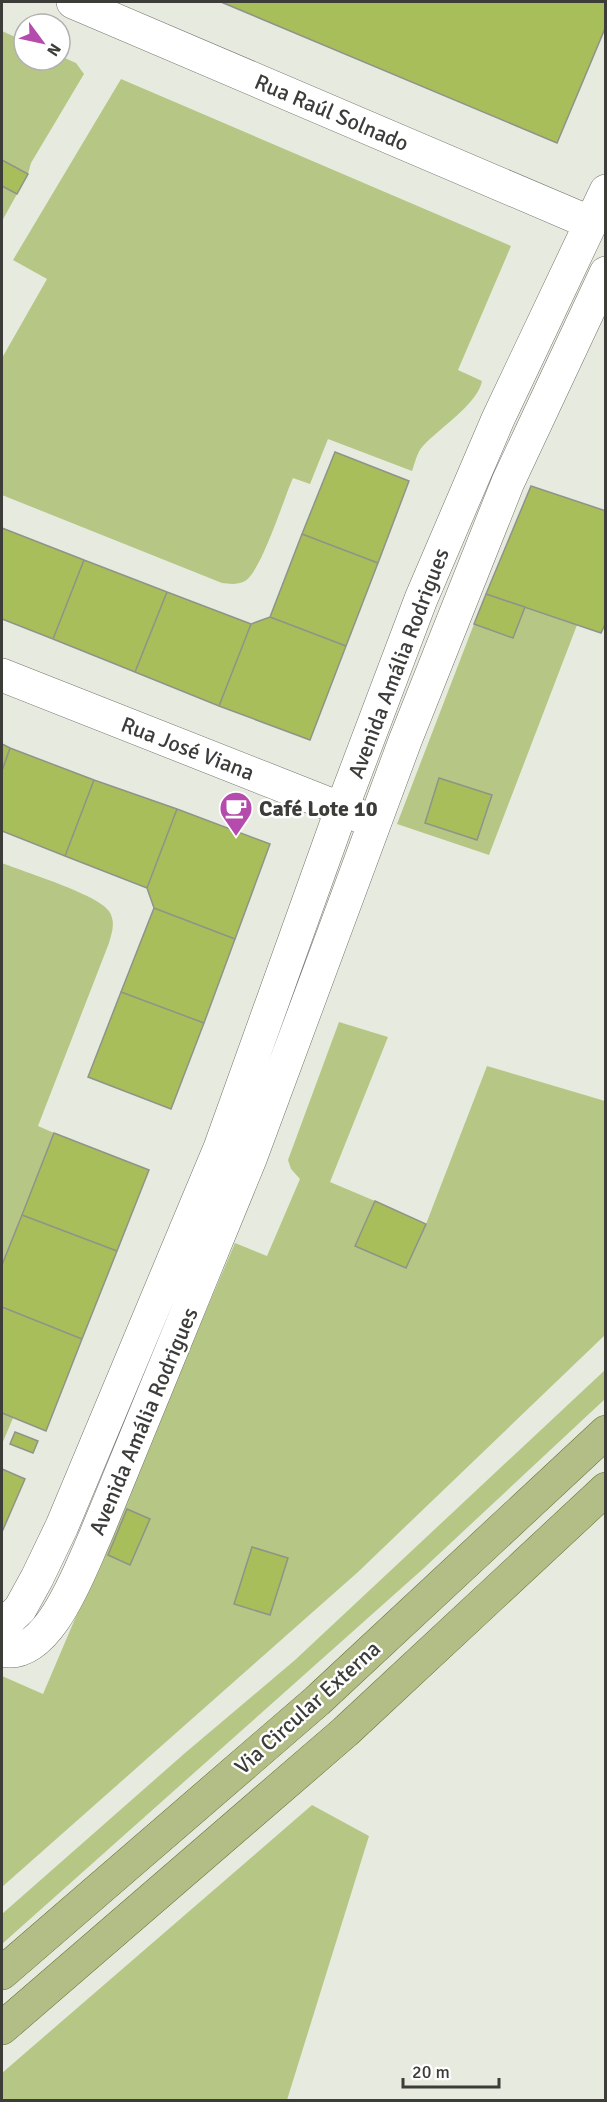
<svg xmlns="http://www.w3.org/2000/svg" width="607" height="2102" font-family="Signika,sans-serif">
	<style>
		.green { fill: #b6c685 }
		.building { fill: #a8be5a; stroke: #909388; stroke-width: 1.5 }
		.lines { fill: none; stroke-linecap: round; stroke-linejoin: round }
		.minor-casing { stroke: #72756b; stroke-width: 34 }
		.primary-casing { stroke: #687436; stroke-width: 34 }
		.minor { stroke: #fff; stroke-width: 33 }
		.primary { stroke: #b2be85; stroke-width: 33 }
		.labels { text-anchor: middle; stroke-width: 5; stroke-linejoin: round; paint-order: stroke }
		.street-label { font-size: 22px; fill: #3c3d39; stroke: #fff }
		.poi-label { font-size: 22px; font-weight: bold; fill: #3c3d39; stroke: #fff; text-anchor: start }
	</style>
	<rect width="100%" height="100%" fill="#e7ebdf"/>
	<path class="green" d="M2 31 24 41V60H60V56L76 63 84 74 31 163 28 174 2 160Z
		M121 79 511 246 458 370 482 381C478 404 438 429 423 446 417 452 415 463 412 471L328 439 310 484 293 478C284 498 261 572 245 581 237 585 230 584 222 583L2 495V358L47 279 13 260Z
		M2 186 17 194 2 221Z
		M525 607 577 625 489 855 397 824 474 624 513 638Z
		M2 863C24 872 97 894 109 911 116 922 112 932 109 943L38 1126 54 1133 2 1265Z
		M339 1022 388 1037 330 1182 375 1201 355 1246 406 1268 426 1224 487 1066 605 1101V1335L358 1572 2 1887V1676L43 1694 235 1243 267 1256 300 1179 291 1169 288 1160Z
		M605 1370V1399L424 1568 2 1944V1914L185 1753 295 1660Z
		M2 1413 13 1418 2 1444Z
		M312 1805 369 1836 287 2100H2V2073Z"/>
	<path class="building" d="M221 2H606V26L557 143Z
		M2 160 28 174 17 194 2 186Z
		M335 452 409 481 378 563 302 534Z
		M531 486 606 511V622L601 633 486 594Z
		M2 528 84 560 53 639 2 619Z
		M302 534 378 563 346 646 270 617Z
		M84 560 167 592 135 672 53 639Z
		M167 592 251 624 219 706 135 672Z
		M486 594 525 607 513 638 474 624Z
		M270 617 346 646 310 740 219 706 251 624Z
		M2 744 10 748 2 771Z
		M10 748 94 780 65 856 2 831V771Z
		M439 778 492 795 477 840 425 823Z
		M94 780 177 809 147 888 65 856Z
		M177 809 270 844 235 939 154 908 147 888Z
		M154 908 235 939 204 1023 121 992Z
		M121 992 204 1023 171 1109 88 1077Z
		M54 1133 149 1170 117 1251 22 1215Z
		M375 1201 426 1224 406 1268 355 1246Z
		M22 1215 117 1251 82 1339 2 1307V1265Z
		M2 1307 82 1339 46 1431 2 1413Z
		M15 1432 38 1441 33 1453 10 1444Z
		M2 1469 25 1479 2 1532Z
		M127 1509 150 1519 130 1565 108 1555Z
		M252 1547 288 1558 270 1615 234 1604Z"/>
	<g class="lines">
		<defs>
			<path id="minor" d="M73 2 591 223
				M2 675 362 817
				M2 1626 20 1609 37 1578 62 1526 220 1148 342 808 421 599 498 419 606 191
				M2 1650C48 1661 80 1570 95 1537L250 1159 405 741 508 482 606 273"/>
			<path id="primary" d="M2 1973 317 1701 606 1432
				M2 2028 345 1732 606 1489"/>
		</defs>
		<use href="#minor" class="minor-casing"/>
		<use href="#primary" class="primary-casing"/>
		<use href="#minor" class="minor"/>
		<use href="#primary" class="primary"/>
	</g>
	<defs>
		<symbol id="cafe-pin" viewBox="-11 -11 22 30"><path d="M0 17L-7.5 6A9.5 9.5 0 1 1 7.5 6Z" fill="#b44bad" stroke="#fff"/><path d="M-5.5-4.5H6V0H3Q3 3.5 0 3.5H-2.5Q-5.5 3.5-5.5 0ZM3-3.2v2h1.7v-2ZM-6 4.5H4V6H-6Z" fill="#fff"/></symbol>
	</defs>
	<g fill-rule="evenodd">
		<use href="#cafe-pin" x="217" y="789" width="38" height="52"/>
	</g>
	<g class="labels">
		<g class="street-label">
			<text transform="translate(332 112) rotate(23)" y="8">Rua Raúl Solnado</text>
			<text transform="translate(398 663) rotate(-69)" y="8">Avenida Amália Rodrigues</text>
			<text transform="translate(188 748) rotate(21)" y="8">Rua José Viana</text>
			<text transform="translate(143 1421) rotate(-67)" y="8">Avenida Amália Rodrigues</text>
			<text transform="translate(307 1707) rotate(-42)" y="8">Via Circular Externa</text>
		</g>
		<g class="poi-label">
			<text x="259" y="816">Café Lote 10</text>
		</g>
	</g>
	<rect width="607" height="2102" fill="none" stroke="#3c3d39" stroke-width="6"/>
	<g transform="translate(42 42) rotate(123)"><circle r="28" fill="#ffffff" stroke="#b1b1b0" stroke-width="1.5"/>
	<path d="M0-4.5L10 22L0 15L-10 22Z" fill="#b44bad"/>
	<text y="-9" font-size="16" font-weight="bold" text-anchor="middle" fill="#3c3d39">N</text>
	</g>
	<path d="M403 2078v9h96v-9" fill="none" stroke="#3c3d39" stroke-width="3"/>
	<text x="412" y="2078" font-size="18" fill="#3c3d39" stroke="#ffffff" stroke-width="4.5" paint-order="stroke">20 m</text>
</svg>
